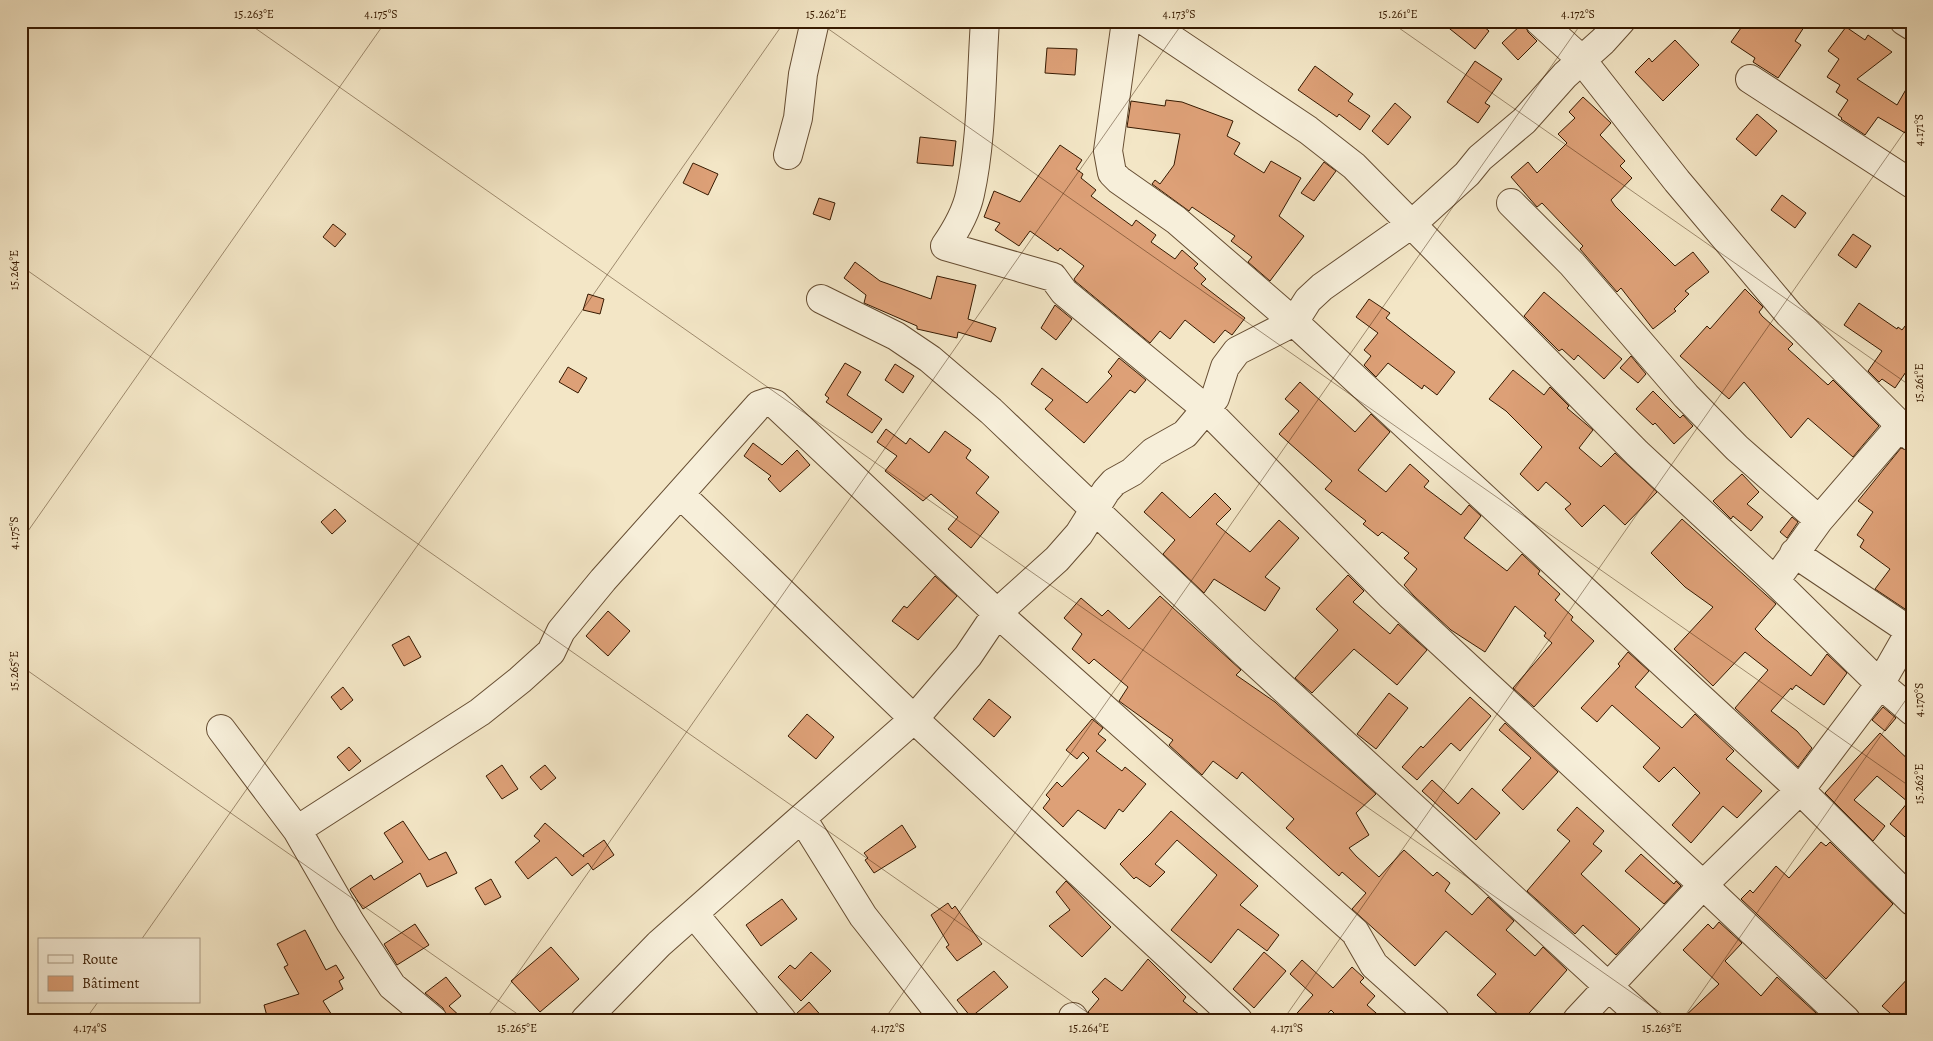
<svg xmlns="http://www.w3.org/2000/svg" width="1933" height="1041" font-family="Alegreya,serif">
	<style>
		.building { fill: #dda077; stroke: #371a01 }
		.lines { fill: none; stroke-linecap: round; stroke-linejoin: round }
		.minor-casing { stroke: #664d32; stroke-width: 30 }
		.minor { stroke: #f7efda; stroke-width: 28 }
		.ticks { fill: none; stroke: #371a01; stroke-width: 1; stroke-opacity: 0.45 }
		.neatline { fill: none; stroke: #371a01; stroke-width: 2 }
		.ticks-label { font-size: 12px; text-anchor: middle; fill: #371a01 }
	</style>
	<rect width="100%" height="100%" fill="#f3e6c6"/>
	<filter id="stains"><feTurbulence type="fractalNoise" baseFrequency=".004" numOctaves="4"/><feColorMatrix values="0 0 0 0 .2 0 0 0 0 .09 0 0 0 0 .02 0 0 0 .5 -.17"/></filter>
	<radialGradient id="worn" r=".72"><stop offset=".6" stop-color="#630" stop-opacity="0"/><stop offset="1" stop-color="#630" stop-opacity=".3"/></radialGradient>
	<path class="building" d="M1440 21H1477L1489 31 1475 49Z
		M1746 21H1808L1795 41 1801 45 1778 78 1753 62 1755 58 1731 42Z
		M1524 22 1528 32 1537 41 1518 60 1502 43Z
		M1846 27 1865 40 1868 35 1892 52 1857 79 1897 105 1912 79V137L1878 117 1865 135 1841 119 1842 118 1838 115 1848 100 1836 92 1840 85 1827 77 1839 59 1828 51Z
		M1675 40 1699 65 1663 101 1635 72 1649 58 1652 62Z
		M1047 48 1077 49 1075 75 1045 73Z
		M1475 61 1502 79 1485 103 1490 106 1478 123 1447 102Z
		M1315 66 1353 94 1348 101 1370 116 1360 130 1339 114 1337 117 1298 90Z
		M1583 97 1611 123 1600 135 1625 161 1620 166 1632 178 1611 200 1615 206 1675 266 1693 252 1709 272 1685 291 1689 294 1674 309 1676 311 1653 329 1621 288 1617 292 1580 249 1583 246 1542 203 1537 207 1511 177 1528 162 1537 173 1567 143 1558 134 1575 118 1569 112Z
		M1166 100 1182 102 1233 121 1227 136 1240 143 1234 154 1264 173 1271 161 1301 178 1279 216 1304 236 1270 281 1248 262 1252 257 1231 241 1235 236 1192 207 1189 211 1152 184 1155 180 1160 184 1174 165 1180 134 1127 127 1131 101 1165 106Z
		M1395 103 1411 117 1388 145 1372 131Z
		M1757 114 1777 131 1756 156 1736 139Z
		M920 137 956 141 953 166 917 163Z
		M1060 145 1082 160 1076 169 1083 174 1081 178 1096 190 1091 196 1132 226 1136 220 1156 235 1151 242 1175 259 1182 250 1198 264 1194 268 1206 279 1201 284 1245 318 1232 335 1225 330 1214 343 1185 320 1170 339 1160 331 1150 343 1075 281 1074 279 1084 266 1060 248 1058 251 1030 231 1019 246 995 230 1000 223 984 217 994 191 1020 202Z
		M1324 162 1336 171 1314 201 1301 193Z
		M693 163 718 174 708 195 683 183Z
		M1782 195 1806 213 1795 228 1771 210Z
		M819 198 835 203 830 220 813 214Z
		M333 224 346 234 335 247 323 237Z
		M1853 234 1871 246 1856 268 1838 255Z
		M855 262 880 281 931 299 937 276 976 285 968 319 996 328 991 342 958 332 957 338 917 329V326L864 303 866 295 844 278Z
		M1745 289 1763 307 1759 312 1762 316 1793 344 1788 349 1828 385 1833 380 1879 426 1853 457 1808 418 1791 438 1744 382 1729 399 1680 356 1707 326 1710 329Z
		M1544 292 1622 359 1604 379 1578 355 1574 360 1562 349 1559 351 1524 316Z
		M588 294 604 299 600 314 583 310Z
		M1369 299 1390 313 1386 318 1455 372 1437 395 1424 385 1422 389 1388 363 1376 377 1364 365 1371 356 1364 350 1378 333 1356 317Z
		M1859 303 1897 329 1898 327 1902 330 1912 317V363L1895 388 1882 379 1879 382 1868 371 1882 351 1844 325Z
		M1055 305 1072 319 1056 340 1041 328Z
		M1631 356 1646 374 1638 383 1620 368Z
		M1119 358 1146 380 1135 393 1130 390 1084 443 1045 409 1053 400 1031 384 1042 368 1087 403 1112 376 1108 372Z
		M845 363 861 372 847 395 882 419 872 433 826 402 829 398 825 395Z
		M895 364 914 376 903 393 885 380Z
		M568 367 587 378 578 393 559 382Z
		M1513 370 1544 395 1550 387 1569 406 1567 408 1593 430 1579 448 1601 467 1615 453 1657 492 1625 525 1604 505 1582 527 1565 509 1571 504 1546 482 1538 491 1520 474 1542 447 1506 411 1489 399Z
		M1300 382 1355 432 1371 414 1390 432 1358 470 1386 492 1410 464 1429 481 1424 487 1461 515 1469 505 1481 516 1464 538 1507 571 1522 554 1540 571 1538 574 1560 594 1555 600 1573 617 1571 620 1594 641 1534 707 1513 688 1552 643 1544 636 1546 633 1515 606 1485 652 1451 630 1414 596 1404 585 1417 569 1404 558 1409 553 1382 532 1378 536 1363 524 1366 521 1325 489 1332 481 1279 434 1299 411 1285 399Z
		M1653 391 1680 418 1683 415 1693 426 1674 444 1655 423 1653 425 1636 409Z
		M886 429 906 444 910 438 929 453 945 431 971 450 966 458 989 477 976 493 999 512 971 548 948 529 958 517 931 494 923 501 885 471 897 456 877 442Z
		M753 443 782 465 797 450 810 465 780 492 768 479 771 476 744 456Z
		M1901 448 1912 452 1911 613 1875 589 1890 569 1860 547 1864 540 1857 535 1873 512 1858 501Z
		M1742 474 1759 492 1747 504 1763 517 1751 531 1733 516 1731 519 1713 501Z
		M1162 492 1190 518 1215 493 1231 509 1216 524 1250 552 1279 520 1299 538 1265 577 1280 588 1265 611 1214 579 1204 593 1163 554 1175 540 1144 512Z
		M335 509 346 521 332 534 321 522Z
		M1792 517 1798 522 1787 538 1780 532Z
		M1682 519 1776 604 1755 629 1764 638 1811 676 1827 654 1847 673 1824 705 1796 685 1792 690 1791 688 1771 711 1797 731 1812 748 1798 767 1735 708 1768 670 1745 652 1713 686 1674 649 1713 607 1685 587 1651 553Z
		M1348 575 1364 591 1353 602 1390 634 1398 624 1427 650 1397 685 1354 649 1312 693 1295 678 1338 630 1316 609Z
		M935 576 957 596 918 640 892 621 904 606 907 608Z
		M1160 596 1241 670 1236 675 1275 702 1376 794 1356 813 1369 835 1349 848 1356 856 1379 877 1404 850 1433 876 1437 872 1450 883 1445 891 1472 915 1488 897 1514 921 1506 930 1535 956 1543 947 1567 970 1523 1020H1504L1477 995 1496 974 1446 931 1415 966 1352 909 1366 893 1342 872 1339 876 1286 828 1294 819 1242 772 1237 779 1213 761 1202 775 1169 745 1173 740 1119 701 1128 687 1094 659 1089 664 1072 649 1082 634 1064 618 1081 598 1102 616 1108 610 1129 629Z
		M608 611 630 631 608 656 586 636Z
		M409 636 421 657 404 666 392 645Z
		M1628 652 1649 671 1635 687 1682 728 1695 714 1734 751 1726 759 1762 791 1737 818 1723 806 1691 843 1672 825 1700 793 1674 767 1659 782 1643 767 1660 748 1612 705 1597 722 1581 708 1620 666 1618 664Z
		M343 687 353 700 341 710 331 697Z
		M1389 693 1408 708 1376 749 1357 734Z
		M1470 697 1491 716 1460 751 1451 743 1417 780 1402 767 1421 746 1423 748Z
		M989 699 1011 717 994 737 973 719Z
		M1883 707 1896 718 1885 731 1872 720Z
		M807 714 834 737 816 759 788 736Z
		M1092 719 1103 728 1098 734 1106 740 1096 751 1122 771 1125 767 1146 784 1123 812 1119 809 1105 829 1078 810 1063 827 1043 808 1050 799 1046 795 1057 782 1062 787 1089 758 1083 752 1077 759 1066 750Z
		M1505 723 1558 772 1523 810 1502 790 1531 758 1499 730Z
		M1880 733 1912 763V843L1890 824 1908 802 1877 776 1854 800 1885 826 1873 841 1825 793Z
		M349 747 361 761 349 771 337 757Z
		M502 765 518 789 502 799 486 776Z
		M545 765 556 778 541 790 530 777Z
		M1432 780 1458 804 1472 788 1500 813 1476 840 1422 791Z
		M1577 807 1604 831 1593 844 1602 851 1581 874 1640 929 1616 955 1583 925 1575 934 1527 891 1570 841 1557 830Z
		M1171 811 1258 886 1240 905 1279 935 1267 951 1238 929 1211 963 1171 930 1217 875 1177 840 1155 864 1165 872 1150 887 1136 877 1134 879 1120 864 1151 833Z
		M403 821 429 860 446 852 457 873 427 887 420 873 363 909 350 889 371 875 374 880 403 862 384 833Z
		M545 823 584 857 583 855 604 840 614 855 593 870 588 863 572 876 556 857 528 879 515 862 540 841 534 836Z
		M902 825 916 847 874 873 865 860 868 858 864 853Z
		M1821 842 1826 846 1830 842 1893 904 1826 979 1741 899 1750 890 1753 893 1776 866 1789 878Z
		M1641 854 1674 884 1676 881 1681 886 1664 904 1625 871Z
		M491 879 501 897 485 905 475 888Z
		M1066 881 1111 927 1082 957 1049 926 1070 910 1056 892Z
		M782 899 797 919 761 946 746 925Z
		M948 903 952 909 955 906 982 944 957 961 946 947 949 945 931 915Z
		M1719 922 1742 943 1725 961 1761 996 1777 977 1816 1013 1811 1020H1681L1719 984 1683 950 1708 924 1713 929Z
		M415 924 429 945 397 965 384 944Z
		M305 930 326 970 336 965 344 978 339 981 343 989 323 1001 335 1020H268L264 1005 299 994 284 967 288 965 277 944Z
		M551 947 579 979 540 1012 511 981Z
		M811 952 831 971 801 1001 778 977 790 965 795 969Z
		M1264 952 1286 971 1254 1008 1233 989Z
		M1148 959 1186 997 1183 1001 1206 1020H1097L1088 1012 1099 999 1092 992 1105 978 1122 991Z
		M1302 960 1333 988 1352 967 1364 978 1360 982 1375 996 1367 1005 1384 1020H1341L1331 1010 1322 1020H1291L1313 995 1290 974Z
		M994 971 1008 987 971 1017 957 1000Z
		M1912 974V1020H1898L1882 1006Z
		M446 977 461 996 449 1006 464 1020H448L443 1008 425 993Z
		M809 1002 825 1020H797L796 1014Z"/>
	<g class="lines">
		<defs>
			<path id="minor" d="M985 21C981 77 982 140 970 194 966 213 956 230 945 246L1053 277 1064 292 1206 409 1390 595 1703 885 1846 1020
				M1126 21 1108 151 1112 173 1119 180 1176 220 1294 322 1800 790 1912 901
				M1145 21 1308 130 1354 166 1637 453 1775 581 1880 684 1912 711
				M1539 21 1581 59 1677 181 1789 314 1912 437
				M1904 21 1912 26
				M1750 79 1912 184
				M788 155 798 118 803 74 815 21
				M1511 203 1572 264 1686 396 1737 448 1819 520
				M821 299 896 336 930 359 991 411 1245 653 1645 1020
				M681 495 914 719 1238 1020
				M1794 553 1910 631
				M1775 581 1819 520 1900 426
				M221 729 297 830 350 922 392 986 433 1020
				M802 818 863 916 945 1020
				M297 830 480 712 520 680 551 652 561 631 603 580 759 405 768 402 775 404 997 613 1355 932 1374 965 1435 1020
				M694 914 782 1020
				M1073 1017 1075 1020
				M585 1020 659 944 914 719 968 656 997 613 1057 559 1079 534 1106 491 1114 482 1132 472 1153 452 1185 434 1206 409 1215 398 1225 367 1237 351 1294 322 1308 300 1322 287 1413 223 1467 174 1480 158 1524 121 1565 75 1603 41 1621 21
				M1577 1020 1703 885 1800 790 1880 684 1912 628"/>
		</defs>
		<use href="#minor" class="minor-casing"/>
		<use href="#minor" class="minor"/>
	</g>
	<path class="ticks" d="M245 21 1671 1020M817 21 1912 788M1389 21 1912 387M21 266 1098 1020M21 541 386 21M21 666 526 1020M141 940 785 21M85 1020 98 1002M485 1020 1184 21M884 1020 1583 21M1283 1020 1912 121M1682 1020 1912 691"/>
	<rect width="1933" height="1041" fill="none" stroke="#f3e6c6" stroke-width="55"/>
	<rect x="38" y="938" width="162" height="65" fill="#f7efda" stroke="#aa9a83"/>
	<rect x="48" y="955" width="25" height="8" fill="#f7efda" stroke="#aa9a83"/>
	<text x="82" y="964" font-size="15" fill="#371a01">Route</text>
	<rect x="48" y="976" width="25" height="15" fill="#dda077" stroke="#aa9a83"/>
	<text x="82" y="988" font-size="15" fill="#371a01">Bâtiment</text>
	<rect x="28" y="28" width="1878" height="986" class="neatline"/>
	<g class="ticks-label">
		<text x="254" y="18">15.263°E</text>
		<text x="381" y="18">4.175°S</text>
		<text x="826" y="18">15.262°E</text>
		<text x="1179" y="18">4.173°S</text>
		<text x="1398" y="18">15.261°E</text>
		<text x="1578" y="18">4.172°S</text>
		<text transform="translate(1919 130) rotate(-90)" y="4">4.171°S</text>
		<text transform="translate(14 270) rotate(-90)" y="4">15.264°E</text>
		<text transform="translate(1919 383) rotate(-90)" y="4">15.261°E</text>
		<text transform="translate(14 533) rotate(-90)" y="4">4.175°S</text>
		<text transform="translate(14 671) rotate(-90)" y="4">15.265°E</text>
		<text transform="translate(1919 700) rotate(-90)" y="4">4.170°S</text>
		<text transform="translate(1919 784) rotate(-90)" y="4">15.262°E</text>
		<text x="90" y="1032">4.174°S</text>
		<text x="517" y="1032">15.265°E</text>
		<text x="888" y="1032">4.172°S</text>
		<text x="1089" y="1032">15.264°E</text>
		<text x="1287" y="1032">4.171°S</text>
		<text x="1662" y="1032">15.263°E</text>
	</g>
	<rect width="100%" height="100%" filter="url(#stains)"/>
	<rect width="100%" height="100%" fill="url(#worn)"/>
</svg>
